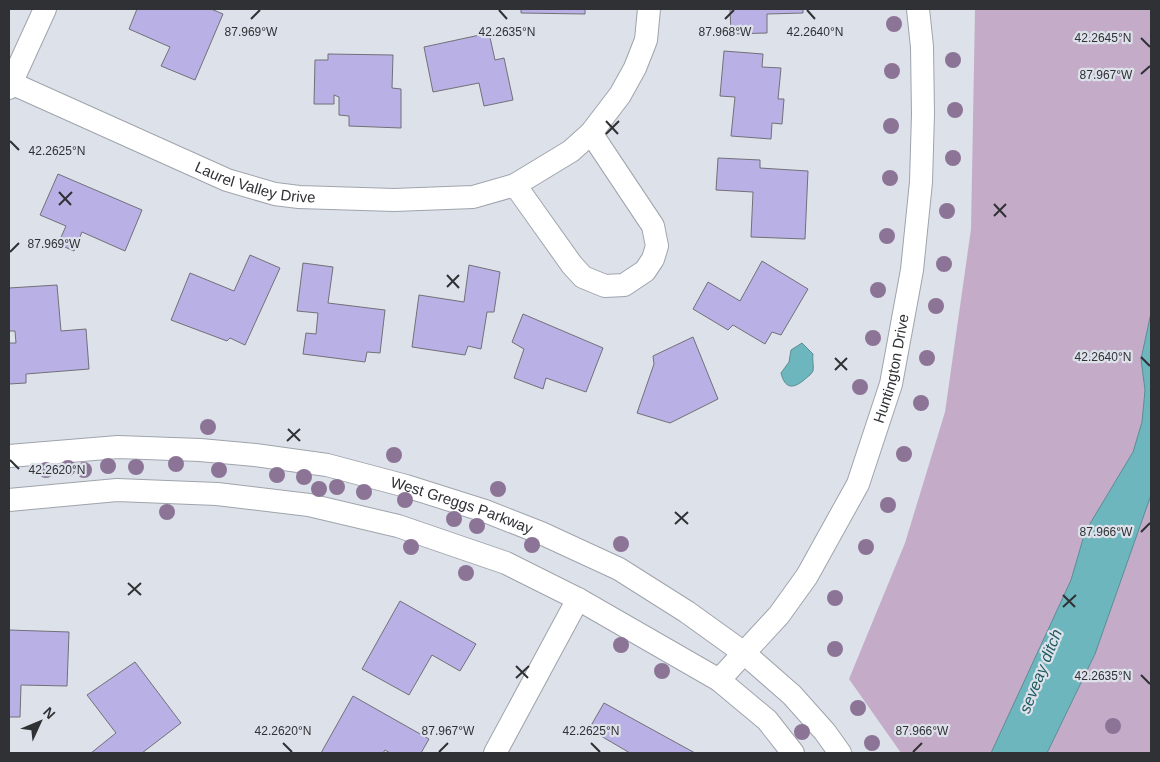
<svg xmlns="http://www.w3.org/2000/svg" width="1160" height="762" font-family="Arial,sans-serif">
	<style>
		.green { fill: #c4acc9 }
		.water { fill: #6db6bd; stroke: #5b8e94 }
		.building { fill: #b9b1e5; stroke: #717078 }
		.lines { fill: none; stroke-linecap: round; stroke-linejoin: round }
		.street-casing { stroke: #9fa4ac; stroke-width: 24 }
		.street { stroke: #fff; stroke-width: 22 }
		.tree { fill: #8b7496 }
		.ticks { fill: none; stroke: #303135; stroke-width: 2 }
		.labels { text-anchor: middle; stroke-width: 4.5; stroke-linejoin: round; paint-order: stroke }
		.street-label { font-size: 15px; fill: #303135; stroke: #dde1ea }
		.water-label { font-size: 16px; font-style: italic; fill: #1d5a60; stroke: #dde1ea }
		.ticks-label { font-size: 12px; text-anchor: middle; fill: #303135; stroke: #dde1ea; stroke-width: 4.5; stroke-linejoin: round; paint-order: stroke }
	</style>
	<rect width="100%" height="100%" fill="#dde1ea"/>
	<path class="green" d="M975 9H1151V753H901L849 679 905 543 945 412 971 229Z"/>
	<path class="water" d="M1151 313V495L1095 654 1047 753H991L1071 580 1085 532 1133 452 1142 422 1145 390 1141 359Z
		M802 343 813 354C812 359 814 366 813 371 811 375 807 377 804 380 793 389 785 389 781 373L789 362 791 350Z"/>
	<path class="building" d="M137 9H211L223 14 195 80 161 66 170 47 129 29Z
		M521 9H585V14L521 13Z
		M730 9H803V13L767 14V33L731 34Z
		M489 33 495 60 504 58 513 100 484 106 479 83 433 92 424 47Z
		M724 51 763 54 762 67 781 68 778 99H784L782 124 772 123 771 139 731 136 735 97 720 96Z
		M328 54 393 55 392 88 401 89V128L349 126V116L339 115V97L334 95V104H314L315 60H328Z
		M718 158 760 160V168L808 171 805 239 751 237 753 192 716 190Z
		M58 174 142 210 125 251 82 232 74 251 58 244 66 226 40 215Z
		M250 255 280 268 245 345 230 338 227 341 171 320 190 273 234 291Z
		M762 261 808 289 781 335 772 332 765 344 733 325 728 330 693 309 708 282 740 301Z
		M303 263 333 267 328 303 385 310 380 353 367 352 365 362 303 354 306 333 316 334 318 313 297 311Z
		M469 265 500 272 494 312H487L481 349 468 346 465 355 412 347 419 295 464 302Z
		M57 285 61 331 86 329 89 369 26 374V383L9 384V343H16L15 331H9V288Z
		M523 314 603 348 586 392 546 378 543 389 514 378 524 349 512 342Z
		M693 337 718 399 670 423 637 413 654 364 653 356Z
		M400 601 476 644 460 671 432 655 409 695 362 669Z
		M9 630 69 632 67 686 21 685 20 717H9Z
		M135 662 181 723 142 753H91L116 733 87 695Z
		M353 696 429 739 421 753H390L385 750 383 753H321Z
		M604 703 695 753H630L589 729Z"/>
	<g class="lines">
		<defs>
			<g id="street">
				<path id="s1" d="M11 83 227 180 275 194 299 197 394 200 473 197 515 185 571 151 591 133 620 95 635 68 646 40 649 9"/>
				<path d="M9 88 45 9"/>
				<path d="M515 185 572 265 583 277 605 286 624 285 645 271 653 259 657 246 653 226 591 133"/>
				<path id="s2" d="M9 456 118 447 200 450 255 455 327 465 406 486 485 511 541 533 619 569 687 612 744 653 792 695 825 732 840 753"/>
				<path d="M9 500 117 490 217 494 309 505 398 526 506 563 578 599 719 680 767 720 793 753"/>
				<path id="s3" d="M719 680 779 615 807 576 858 484 891 384 912 270 921 182 923 114 922 47 918 9"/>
				<path d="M495 753 578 599"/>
			</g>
		</defs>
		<use href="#street" class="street-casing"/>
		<use href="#street" class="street"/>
	</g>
	<g class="tree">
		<circle cx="894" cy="24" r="8"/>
		<circle cx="953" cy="60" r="8"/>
		<circle cx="892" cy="71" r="8"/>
		<circle cx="955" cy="110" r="8"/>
		<circle cx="891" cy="126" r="8"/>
		<circle cx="953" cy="158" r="8"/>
		<circle cx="890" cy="178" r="8"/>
		<circle cx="947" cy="211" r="8"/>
		<circle cx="887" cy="236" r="8"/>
		<circle cx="944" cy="264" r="8"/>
		<circle cx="878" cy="290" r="8"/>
		<circle cx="936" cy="306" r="8"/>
		<circle cx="873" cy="338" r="8"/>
		<circle cx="927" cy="358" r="8"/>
		<circle cx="860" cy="387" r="8"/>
		<circle cx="921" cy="403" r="8"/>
		<circle cx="208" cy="427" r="8"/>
		<circle cx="904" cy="454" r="8"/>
		<circle cx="394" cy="455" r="8"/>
		<circle cx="176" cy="464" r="8"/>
		<circle cx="108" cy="466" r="8"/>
		<circle cx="136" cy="467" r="8"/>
		<circle cx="68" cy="468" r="8"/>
		<circle cx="46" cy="470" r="8"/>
		<circle cx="84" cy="470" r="8"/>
		<circle cx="219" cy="470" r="8"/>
		<circle cx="277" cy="475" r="8"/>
		<circle cx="304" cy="477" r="8"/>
		<circle cx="337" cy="487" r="8"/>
		<circle cx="319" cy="489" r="8"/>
		<circle cx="498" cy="489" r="8"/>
		<circle cx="364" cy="492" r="8"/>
		<circle cx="405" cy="500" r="8"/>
		<circle cx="888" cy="505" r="8"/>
		<circle cx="167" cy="512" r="8"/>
		<circle cx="454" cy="519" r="8"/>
		<circle cx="477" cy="526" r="8"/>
		<circle cx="621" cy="544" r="8"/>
		<circle cx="532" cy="545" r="8"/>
		<circle cx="411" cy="547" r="8"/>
		<circle cx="866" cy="547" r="8"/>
		<circle cx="466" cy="573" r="8"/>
		<circle cx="835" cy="598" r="8"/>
		<circle cx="621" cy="645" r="8"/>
		<circle cx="835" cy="649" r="8"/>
		<circle cx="662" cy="671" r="8"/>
		<circle cx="858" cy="708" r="8"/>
		<circle cx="1113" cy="726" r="8"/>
		<circle cx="802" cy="732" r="8"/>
		<circle cx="872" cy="743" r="8"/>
	</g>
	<path class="ticks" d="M499 10 507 19M807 10 815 19M251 19 260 10M725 19 734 10M1141 38 1150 47M1141 74 1150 66M606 121 618 134M606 134 619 121M10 141 19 150M59 192 71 205M994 204 1006 217M59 205 72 192M994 216 1006 204M10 252 19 243M447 275 459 288M447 287 459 275M1141 357 1150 366M835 358 847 370M835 370 847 358M288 429 300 441M287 441 300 429M10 460 19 469M675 512 688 524M675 524 688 512M1141 532 1150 523M128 583 141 595M128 595 141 583M1063 595 1075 607M1063 607 1076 595M516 666 528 678M1141 675 1150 684M516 678 529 666M283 743 292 752M591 743 600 752M439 752 448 743M913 752 922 743"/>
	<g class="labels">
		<g class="street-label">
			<text dy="5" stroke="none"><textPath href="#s1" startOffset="265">Laurel Valley Drive</textPath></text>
			<text dy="5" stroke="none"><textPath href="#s3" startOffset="362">Huntington Drive</textPath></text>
			<text dy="5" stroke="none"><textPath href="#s2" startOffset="460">West Greggs Parkway</textPath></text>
		</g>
		<g class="water-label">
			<text transform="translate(1040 671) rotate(-68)" y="6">seveay ditch</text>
		</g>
	</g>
	<g class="ticks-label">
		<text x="251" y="36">87.969°W</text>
		<text x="725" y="36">87.968°W</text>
		<text x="507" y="36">42.2635°N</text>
		<text x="815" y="36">42.2640°N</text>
		<text x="1103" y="42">42.2645°N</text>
		<text x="1106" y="79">87.967°W</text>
		<text x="57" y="155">42.2625°N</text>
		<text x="54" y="248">87.969°W</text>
		<text x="1103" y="361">42.2640°N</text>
		<text x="57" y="474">42.2620°N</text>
		<text x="1106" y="536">87.966°W</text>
		<text x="1103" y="680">42.2635°N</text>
		<text x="283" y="735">42.2620°N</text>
		<text x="591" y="735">42.2625°N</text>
		<text x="448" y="735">87.967°W</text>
		<text x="922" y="735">87.966°W</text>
	</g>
	<rect width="1160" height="762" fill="none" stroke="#303135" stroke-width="20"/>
	<g transform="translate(40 722) rotate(46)" stroke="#dde1ea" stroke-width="4" paint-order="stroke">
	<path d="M0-4L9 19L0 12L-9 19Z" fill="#303135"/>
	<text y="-8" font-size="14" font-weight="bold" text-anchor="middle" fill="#303135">N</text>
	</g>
</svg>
